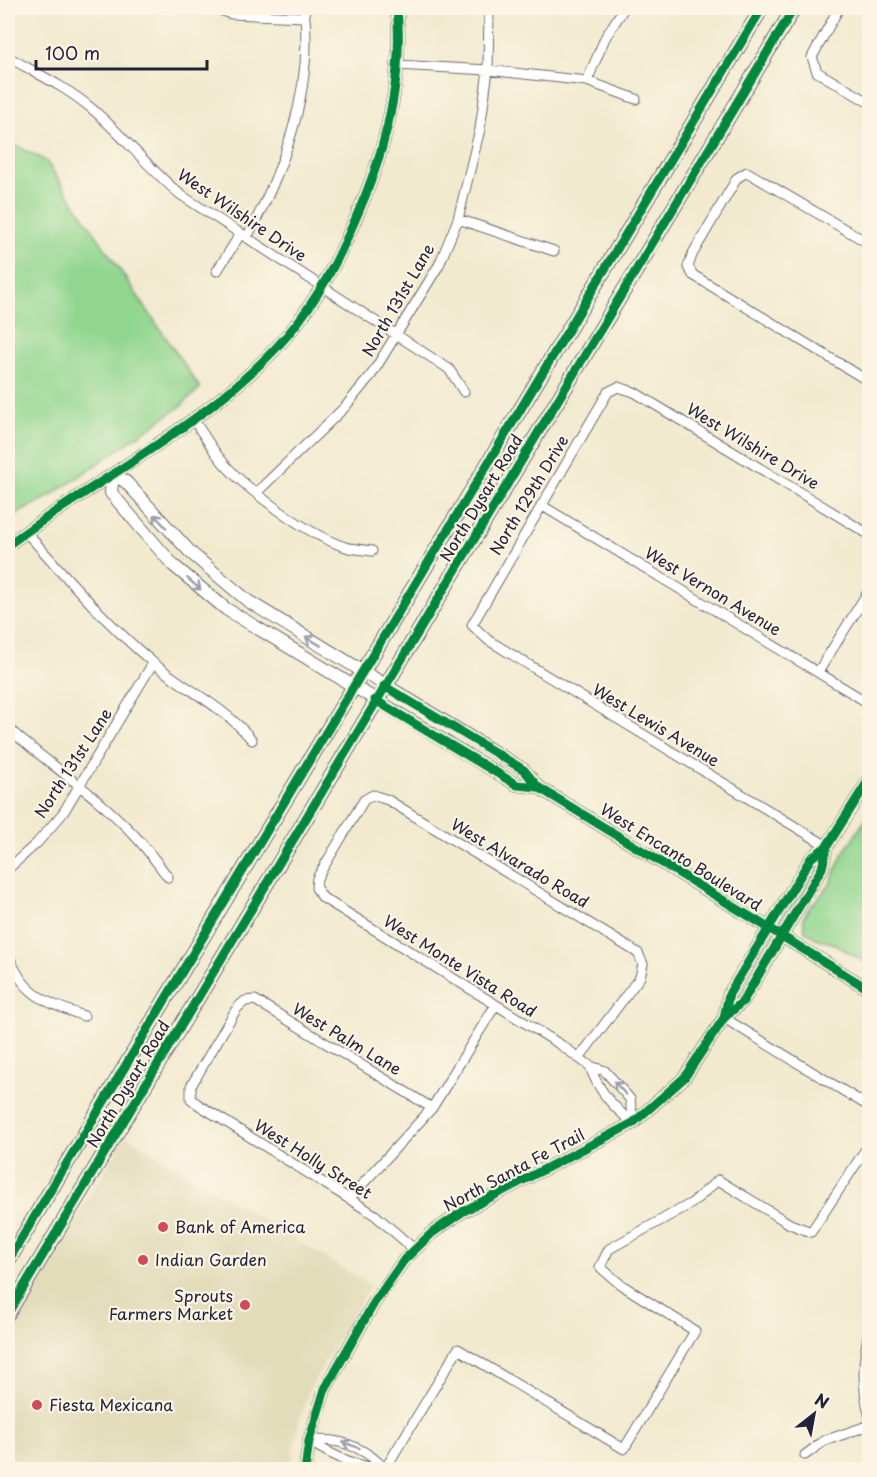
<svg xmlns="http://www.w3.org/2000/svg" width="877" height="1477" font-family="'Playpen Sans',sans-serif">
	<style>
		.built { fill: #e2dcba }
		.green { fill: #91d68f; stroke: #5a7c65; stroke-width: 1.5 }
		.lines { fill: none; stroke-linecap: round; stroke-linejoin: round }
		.street-casing { stroke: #6b686f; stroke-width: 11 }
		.secondary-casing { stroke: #6b686f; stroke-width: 14 }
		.primary-casing { stroke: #6b686f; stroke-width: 16 }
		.street { stroke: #fff; stroke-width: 9 }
		.secondary { stroke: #fff; stroke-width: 12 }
		.primary { stroke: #fff; stroke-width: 14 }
		.cycleway-casing { stroke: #fcf5e5; stroke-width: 13 }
		.cycleway { stroke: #00873e; stroke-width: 9 }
		.oneway { stroke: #9c9ca7 }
		.poi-dot { fill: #d1495b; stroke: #fcf5e5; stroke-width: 2 }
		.labels { text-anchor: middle; stroke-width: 4.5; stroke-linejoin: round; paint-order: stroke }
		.street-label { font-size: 16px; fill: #22223b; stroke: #fcf5e5 }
		.poi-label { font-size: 16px; fill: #22223b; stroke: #fcf5e5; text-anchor: start }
	</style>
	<rect width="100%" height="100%" fill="#fcf5e5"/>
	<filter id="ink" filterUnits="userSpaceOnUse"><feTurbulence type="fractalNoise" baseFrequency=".0167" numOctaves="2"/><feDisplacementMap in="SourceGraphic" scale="12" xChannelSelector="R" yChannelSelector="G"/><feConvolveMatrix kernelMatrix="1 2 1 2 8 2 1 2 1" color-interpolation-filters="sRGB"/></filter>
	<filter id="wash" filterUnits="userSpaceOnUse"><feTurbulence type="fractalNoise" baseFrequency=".008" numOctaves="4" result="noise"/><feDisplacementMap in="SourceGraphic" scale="24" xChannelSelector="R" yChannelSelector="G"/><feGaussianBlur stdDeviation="1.35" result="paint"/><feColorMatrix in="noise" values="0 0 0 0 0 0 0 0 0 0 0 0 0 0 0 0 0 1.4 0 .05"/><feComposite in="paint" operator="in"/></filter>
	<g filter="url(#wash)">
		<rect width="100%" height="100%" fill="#f2eacf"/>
		<path class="built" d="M126 1136 370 1285 310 1388 299 1422 290 1469H8V1340L17 1318Z"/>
		<path class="green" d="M8 141 46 161 200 388 181 406 52 495 8 519Z
			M869 815V965L835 944 816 938 805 931 803 918 809 908 829 886 843 853Z"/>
	</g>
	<g filter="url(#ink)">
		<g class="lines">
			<defs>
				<path id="street" d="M215 8 231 14 305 17
					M839 8 812 57 817 72 870 103
					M8 57C36 73 66 87 91 108 123 135 148 168 181 195L449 369 464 392
					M396 65 488 70 587 81 636 99
					M587 81 605 38 624 8
					M458 219 554 251
					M247 237C285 168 314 87 304 8
					M870 244 747 172 737 178 692 255 688 267 693 275 870 382
					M217 271 241 233
					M192 418C201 430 209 444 218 456 241 487 312 538 349 548 356 549 365 550 372 551
					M257 492 345 407 372 374 439 265 458 219 480 129 488 70 489 8
					M541 505 870 704
					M26 532C66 577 105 622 151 661 184 689 224 706 252 740
					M818 672 870 589
					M8 728C48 764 96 794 133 834 146 847 157 863 168 877
					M827 846 488 640 472 625 608 392 618 387 634 392 870 535
					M8 869 37 843 63 813 153 663
					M8 953C22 995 45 1002 84 1016
					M724 1018 870 1107
					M579 1058 640 977 643 964 638 953 388 800 373 795 364 800 317 878 316 888 323 898 561 1045 590 1066 605 1071 630 1099 633 1123
					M590 1066C597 1090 614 1108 633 1123
					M349 1199 432 1108 495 1006
					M415 1250 375 1215 199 1105 191 1099V1086L237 1008 245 1001 255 1000 432 1108
					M870 1328C862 1360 862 1386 870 1418
					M309 1441C340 1437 365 1447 386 1470
					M309 1441C331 1455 359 1468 385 1469
					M805 1455 824 1441 870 1425
					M385 1469 458 1349 624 1449 695 1331 620 1284 600 1267 609 1249 692 1203 718 1180 790 1224 811 1232 870 1143"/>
				<path id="secondary" d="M8 545C99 477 229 413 298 322 330 280 346 242 366 194 389 136 403 70 397 8
					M538 787 517 785 226 609 173 565 111 493 113 474 126 482 191 553 248 601 524 770 538 787 870 990
					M724 1018 729 994 811 858 827 846
					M305 1470 309 1441 325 1389 374 1303 404 1260 432 1233 462 1212 633 1123 684 1078 724 1018 743 1001 822 868 827 846 870 778"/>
				<path id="primary" d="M8 1261 762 8
					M8 1313 794 8"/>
			</defs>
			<use href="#street" class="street-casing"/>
			<use href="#secondary" class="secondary-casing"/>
			<use href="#primary" class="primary-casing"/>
			<use href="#street" class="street"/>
			<use href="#secondary" class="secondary"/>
			<use href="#primary" class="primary"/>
			<defs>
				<path id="cycleway" d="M8 545C99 477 229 413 298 322 330 280 346 242 366 194 389 136 403 70 397 8
					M384 686 524 770 538 787 870 990
					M375 700 517 785 538 787
					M724 1018 729 994 811 858 827 846
					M8 1261 762 8
					M8 1313 794 8
					M305 1470 309 1441 325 1389 374 1303 404 1260 432 1233 462 1212 633 1123 684 1078 724 1018 743 1001 822 868 827 846 870 778"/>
			</defs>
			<use href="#cycleway" class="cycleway-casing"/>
			<use href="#cycleway" class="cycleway"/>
		</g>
		<defs><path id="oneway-shaft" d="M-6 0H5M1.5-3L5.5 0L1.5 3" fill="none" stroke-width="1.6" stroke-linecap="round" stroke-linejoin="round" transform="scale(1.5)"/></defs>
		<g class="oneway">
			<use href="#oneway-shaft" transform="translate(160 521) rotate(-133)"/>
			<use href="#oneway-shaft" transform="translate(194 584) rotate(41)"/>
			<use href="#oneway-shaft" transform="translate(313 641) rotate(-149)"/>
			<use href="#oneway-shaft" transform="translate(620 1088) rotate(-131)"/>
			<use href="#oneway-shaft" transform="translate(351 1445) rotate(-160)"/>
		</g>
	</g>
	<g class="poi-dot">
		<circle cx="163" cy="1227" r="6"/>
		<circle cx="143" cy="1260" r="6"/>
		<circle cx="245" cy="1305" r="6"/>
		<circle cx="37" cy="1405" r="6"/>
	</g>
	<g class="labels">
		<g class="street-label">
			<text transform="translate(242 215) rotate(34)" y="6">West Wilshire Drive</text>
			<text transform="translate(398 300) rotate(-60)" y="6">North 131st Lane</text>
			<text transform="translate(753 446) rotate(31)" y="6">West Wilshire Drive</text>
			<text transform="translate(529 495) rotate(-59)" y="6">North 129th Drive</text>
			<text transform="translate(481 498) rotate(-59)" y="6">North Dysart Road</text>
			<text transform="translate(713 591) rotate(31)" y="6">West Vernon Avenue</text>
			<text transform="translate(656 725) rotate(31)" y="6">West Lewis Avenue</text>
			<text transform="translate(73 763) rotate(-57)" y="6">North 131st Lane</text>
			<text transform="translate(681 857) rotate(32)" y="6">West Encanto Boulevard</text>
			<text transform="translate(520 863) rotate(31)" y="6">West Alvarado Road</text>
			<text transform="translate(460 966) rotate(32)" y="6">West Monte Vista Road</text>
			<text transform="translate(347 1039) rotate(31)" y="6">West Palm Lane</text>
			<text transform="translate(128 1084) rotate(-59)" y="6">North Dysart Road</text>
			<text transform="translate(313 1159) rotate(32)" y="6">West Holly Street</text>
			<text transform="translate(514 1170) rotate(-28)" y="6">North Santa Fe Trail</text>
		</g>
		<g class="poi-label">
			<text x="175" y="1233">Bank of America</text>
			<text x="155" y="1266">Indian Garden</text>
			<text x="233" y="1302" text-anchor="end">Sprouts<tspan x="233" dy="18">Farmers Market</tspan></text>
			<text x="49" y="1411">Fiesta Mexicana</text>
		</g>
	</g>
	<rect width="877" height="1477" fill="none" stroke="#fcf5e5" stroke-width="30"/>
	<g transform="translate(814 1414) rotate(31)" stroke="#fcf5e5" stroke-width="4.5" paint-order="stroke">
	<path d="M0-4.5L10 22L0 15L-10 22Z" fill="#22223b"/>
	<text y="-9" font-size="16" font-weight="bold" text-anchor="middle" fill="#22223b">N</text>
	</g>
	<path d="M36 60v9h171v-9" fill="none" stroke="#22223b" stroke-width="3"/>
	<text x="45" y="60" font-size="18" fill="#22223b" stroke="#fcf5e5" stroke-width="4.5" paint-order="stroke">100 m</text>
</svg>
